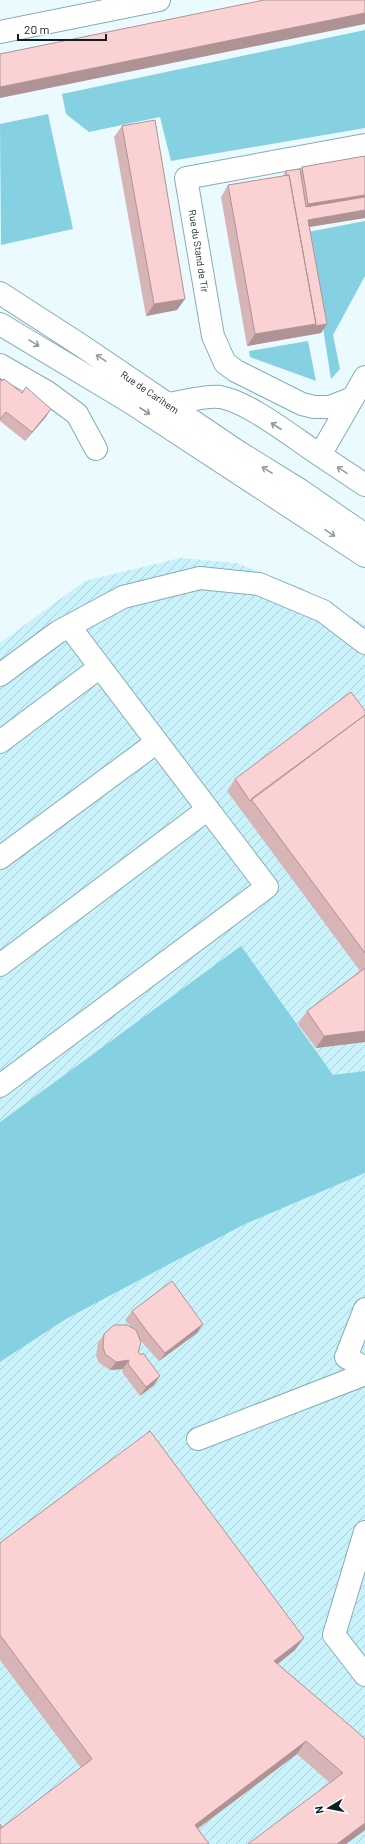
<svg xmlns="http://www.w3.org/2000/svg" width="365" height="1844" font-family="Barlow,sans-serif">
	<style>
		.industrial { fill: url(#industrial-furrows) }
		.grass { fill: #85d1e1 }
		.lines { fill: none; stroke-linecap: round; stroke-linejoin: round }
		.minor-casing { stroke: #85adb5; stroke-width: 24 }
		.major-casing { stroke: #85adb5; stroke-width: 24 }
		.minor { stroke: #fff; stroke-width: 22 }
		.major { stroke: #fff; stroke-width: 22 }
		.wall { fill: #d7b5b6 }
		.shaded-wall { fill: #af9394 }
		.building { fill: #fad2d4; stroke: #af9394 }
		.oneway { stroke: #939a9c }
		.labels { text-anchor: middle; stroke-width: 3; stroke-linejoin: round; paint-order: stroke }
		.street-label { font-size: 10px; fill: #0e1e22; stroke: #fff }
	</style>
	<defs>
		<pattern id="industrial-furrows" width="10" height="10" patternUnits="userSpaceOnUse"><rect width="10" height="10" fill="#c9f2fb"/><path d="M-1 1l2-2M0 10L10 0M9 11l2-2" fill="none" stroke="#abcfd7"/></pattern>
	</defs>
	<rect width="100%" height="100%" fill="#eafafe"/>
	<path class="industrial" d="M180 558 236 563 302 588 365 625V1071L333 1076 241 947 0 1122V643L85 581Z
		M365 1173V1844H0V1362L66 1319 245 1224Z"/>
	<path class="grass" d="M365 30V128L171 161 160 117 89 132 66 114 62 94Z
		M48 114 73 229 1 245 0 124Z
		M365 221V276L333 335 340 369 331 379 308 232Z
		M308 341 316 381 250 357 249 351Z
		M241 946 333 1075 365 1071V1173L245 1224 66 1319 0 1362V1122Z"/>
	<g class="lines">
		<defs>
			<path id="minor" d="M0 32 159 0
				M0 365 47 392 77 414 96 449
				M365 377 320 455 365 485
				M353 398 330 407H314L302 404 236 371 225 363 213 336 186 178 365 145
				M0 675 58 632 123 597 200 578 259 584 323 611 365 643
				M0 742 100 667
				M0 858 157 742
				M0 965 208 809
				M0 1086 267 887 69 626
				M365 1309 346 1357 365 1368
				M198 1439 365 1374
				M365 1532 334 1635 365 1675"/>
			<path id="major" d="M0 293 82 346 237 451 300 490 365 535
				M0 324 130 402 365 556
				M168 404C182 402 206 395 220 397 249 402 294 438 320 455"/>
		</defs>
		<use href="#minor" class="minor-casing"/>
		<use href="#major" class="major-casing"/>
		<use href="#minor" class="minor"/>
		<use href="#major" class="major"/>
	</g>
	<path class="wall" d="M122 126 177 310 146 316 114 137Z
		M365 156V218L310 227 327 324 321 333 247 346 221 197 228 185 282 177 286 171 300 169 302 167Z
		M0 379 22 393 51 409 45 418 25 441 0 421Z
		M365 711V1042L316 1048 298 1024 307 1011 360 971 227 791 235 779Z
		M132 1311 203 1324 197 1333 159 1361 140 1340 138 1352 160 1376 154 1385 140 1396 122 1372 123 1369 110 1370 99 1363 96 1356 98 1343 104 1334 130 1326 125 1320Z
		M0 1543 295 1650 278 1664 365 1739V1830L346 1844 330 1783 297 1754 198 1829 2 1827 81 1768 0 1660Z"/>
	<path class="shaded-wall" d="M365 13V24L0 98V87Z
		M365 195V204L300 216 308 204Z
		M365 210V218L302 228 308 220Z
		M185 299 177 310 146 316 154 304Z
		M316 324H327L321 333 247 346 255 334Z
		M51 409 45 418 25 441 32 432Z
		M365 1031V1042L316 1048 324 1036Z
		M203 1324 197 1333 159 1361 165 1353Z
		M129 1360 123 1369 110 1370 116 1362Z
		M160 1376 154 1385 140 1396 146 1387Z
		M304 1638 295 1650 265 1674 274 1661Z
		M306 1741 297 1754 186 1837 195 1825Z
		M365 1823V1830L346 1844H337Z"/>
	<path class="building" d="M264 0H365V13L0 87V54Z
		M155 120 185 299 154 304 122 126Z
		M365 156V195L308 204 302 167Z
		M300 169 306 207 365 197V210L308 220 327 324 314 326 316 324 289 175 287 176 286 171Z
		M289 175 316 324 255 334 228 185Z
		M0 379 2 381 4 379 22 393 26 387 51 409 32 432 6 412 0 419Z
		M351 692 365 711V715L250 801 235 779Z
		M365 715V953L251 799Z
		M365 968V1031L324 1036 307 1011Z
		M172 1281 203 1324 165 1353 149 1334 132 1311Z
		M114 1325H127L136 1330 141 1342 138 1352 141 1355 143 1353 160 1376 146 1387 128 1364 129 1360 116 1362 105 1354 103 1347 104 1334Z
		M150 1431 304 1638 274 1661 354 1729 365 1739V1823L337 1844H248L343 1773 306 1741 195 1825 209 1844H0V1829L92 1759 0 1635V1543Z
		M0 1824 2 1827 0 1829Z"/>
	<defs><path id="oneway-shaft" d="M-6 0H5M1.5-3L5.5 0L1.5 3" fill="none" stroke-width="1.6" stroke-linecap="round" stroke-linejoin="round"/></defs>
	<g class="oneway">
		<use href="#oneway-shaft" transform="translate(34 343) rotate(31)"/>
		<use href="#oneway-shaft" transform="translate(101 358) rotate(-146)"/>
		<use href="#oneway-shaft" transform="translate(145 411) rotate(33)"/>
		<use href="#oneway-shaft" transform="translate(276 426) rotate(-147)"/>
		<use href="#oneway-shaft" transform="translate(267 470) rotate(-148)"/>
		<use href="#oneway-shaft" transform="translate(342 470) rotate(-146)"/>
		<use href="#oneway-shaft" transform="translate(330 533) rotate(34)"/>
	</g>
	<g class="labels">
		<g class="street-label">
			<text transform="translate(199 251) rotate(81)" y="4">Rue du Stand de Tir</text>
			<text transform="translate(150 392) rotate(34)" y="4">Rue de Carihem</text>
		</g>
	</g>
	<g transform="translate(329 1808) rotate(260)" stroke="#ffffff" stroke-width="3" paint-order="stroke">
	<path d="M0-3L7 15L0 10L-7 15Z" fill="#0e1e22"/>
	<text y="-6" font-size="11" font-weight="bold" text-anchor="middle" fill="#0e1e22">N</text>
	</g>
	<path d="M18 34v6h88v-6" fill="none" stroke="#0e1e22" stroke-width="2"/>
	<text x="24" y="34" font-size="12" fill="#0e1e22" stroke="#ffffff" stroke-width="3" paint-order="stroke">20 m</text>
</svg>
